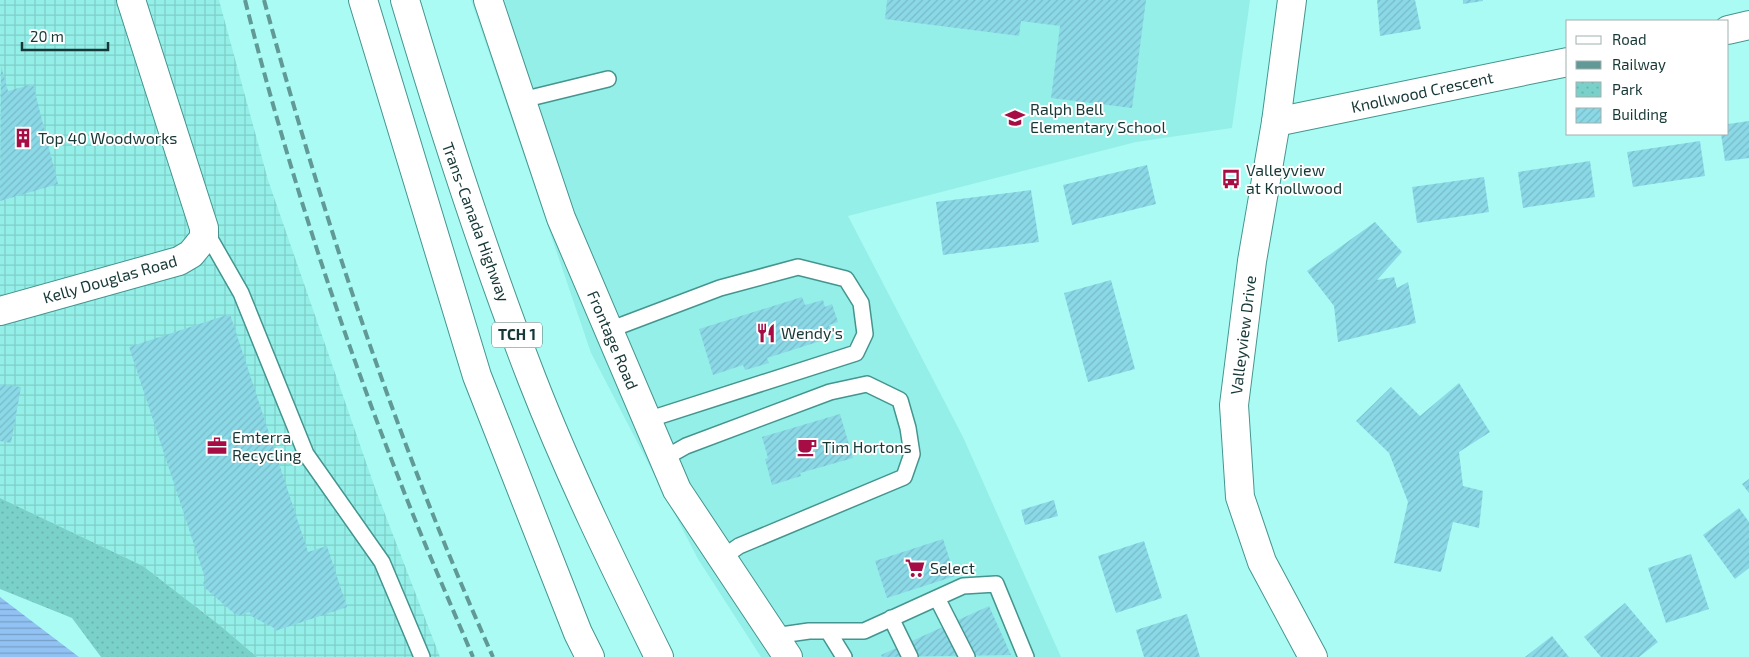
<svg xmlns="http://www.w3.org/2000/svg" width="1749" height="657" font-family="'Exo 2',sans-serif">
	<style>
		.built { fill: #94efe8 }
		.industrial { fill: url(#industrial-grid) }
		.park { fill: url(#park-dots) }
		.water { fill: url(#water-rules) }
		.building { fill: url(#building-hatch) }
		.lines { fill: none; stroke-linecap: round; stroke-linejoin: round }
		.lane-casing { stroke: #44958f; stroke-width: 18 }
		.street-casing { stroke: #44958f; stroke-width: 30 }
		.secondary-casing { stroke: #44958f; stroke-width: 30 }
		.highway-casing { stroke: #44958f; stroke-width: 30 }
		.lane { stroke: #fff; stroke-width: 15 }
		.street { stroke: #fff; stroke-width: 28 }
		.secondary { stroke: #fff; stroke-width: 28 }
		.highway { stroke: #fff; stroke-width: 28 }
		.rail { stroke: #609995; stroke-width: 4; stroke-dasharray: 10 5; stroke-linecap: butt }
		.labels { text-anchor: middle; stroke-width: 4; stroke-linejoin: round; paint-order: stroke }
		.shield { fill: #fff; stroke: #5c7472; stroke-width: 1 }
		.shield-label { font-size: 15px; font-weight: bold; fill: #163836 }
		.street-label { font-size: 16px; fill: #163836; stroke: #fff }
		.poi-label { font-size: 16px; fill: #163836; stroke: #fff; text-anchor: start }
	</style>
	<defs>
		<pattern id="industrial-grid" width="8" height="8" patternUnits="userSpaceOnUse" patternTransform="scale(1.25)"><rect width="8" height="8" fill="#94efe8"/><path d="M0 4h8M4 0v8" fill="none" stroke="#7fcec8"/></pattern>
		<pattern id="park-dots" width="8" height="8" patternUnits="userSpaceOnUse" patternTransform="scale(1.25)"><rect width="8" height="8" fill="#7ad1ca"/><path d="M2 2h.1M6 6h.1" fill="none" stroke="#69b4ae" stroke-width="1.8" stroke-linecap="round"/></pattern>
		<pattern id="water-rules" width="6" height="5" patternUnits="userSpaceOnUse" patternTransform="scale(1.25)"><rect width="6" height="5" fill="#92c2f4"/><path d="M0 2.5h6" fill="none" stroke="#769fc6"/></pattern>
		<pattern id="building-hatch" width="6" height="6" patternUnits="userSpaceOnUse" patternTransform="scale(1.25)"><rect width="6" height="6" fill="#8bd9e7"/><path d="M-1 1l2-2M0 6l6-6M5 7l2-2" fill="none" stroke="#77bbc7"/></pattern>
	</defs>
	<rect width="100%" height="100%" fill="#aafbf4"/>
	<path class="built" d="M471 0H1250L1232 128 1136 142 848 216 963 437 1061 657H761L698 559 591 353Z"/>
	<path class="industrial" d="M0 0H219L268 180 375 488 440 657H257L222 627 143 566 0 498Z"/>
	<path class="park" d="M0 498 143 566 222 627 257 657H101L72 618 0 589Z"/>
	<path class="water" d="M0 597 79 657H0Z"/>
	<path class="building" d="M887 0H1146L1132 108 1051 98 1060 26 1021 21 1019 36 885 19Z
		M1377 0H1415L1421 29 1380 36Z
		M1463 0H1483V1L1463 4Z
		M1 66 8 91 33 84 58 184 0 201Z
		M1749 121V158L1725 161 1721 134H1728V124Z
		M1700 141 1705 176 1633 187 1627 152Z
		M1590 161 1595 197 1523 208 1518 172Z
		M1147 165 1156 204 1072 225 1063 185Z
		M1484 177 1489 212 1417 223 1412 187Z
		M1031 190 1039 242 943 255 936 202Z
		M1375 222 1402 252 1377 280 1394 277 1397 288 1408 282 1416 323 1338 342 1334 306 1307 271Z
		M1111 280 1135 369 1088 382 1064 293Z
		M802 297 805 305 823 300 825 307 832 304 838 322 829 325 833 337 767 358 769 363 745 370 743 365 713 375 699 329Z
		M230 314 308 552 327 546 347 607 275 631 274 628 251 616 250 612 237 616 205 588 203 582 206 581 129 347Z
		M1459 383 1490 432 1459 452 1463 486 1483 491 1479 528 1453 522 1441 572 1394 563 1408 502 1389 453 1356 421 1391 387 1420 416Z
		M0 384 21 387 11 443 0 441Z
		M840 414 853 458 800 473 801 476 772 485 765 459 768 458 762 437Z
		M1749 479V493L1742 484Z
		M1054 500 1058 516 1025 525 1021 510Z
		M1739 508 1749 522V568L1735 579 1703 535Z
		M943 539 955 576 887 598 875 561Z
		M1144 541 1162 598 1116 613 1098 556Z
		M1691 554 1709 609 1666 623 1648 568Z
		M1625 603 1658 642 1639 657H1601L1584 637Z
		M989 606 1011 655 882 657 881 655Z
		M1187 614 1200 657H1144L1136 630Z
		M1552 636 1569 657H1525Z"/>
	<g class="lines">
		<defs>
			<path id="lane" d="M522 100 608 79
				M205 230 241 293 306 454 382 562 422 657
				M609 330 720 288 798 267 846 279 861 303 865 334 856 353 647 420
				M663 459 686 446 830 392 867 384 900 400 908 428 912 454 904 477 739 546 722 558
				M937 598 967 657
				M891 618 910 657
				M828 631 844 657
				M774 636 809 631H864L963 586 996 584 1026 657"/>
			<path id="street" d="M488 0 561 218 677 490 788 657
				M1728 30 1749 25
				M1276 122 1568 62
				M0 311 179 261 191 254 204 238V228L131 0"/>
			<path id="secondary" d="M1292 0 1276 122 1252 261 1234 405 1240 497 1262 562 1313 657"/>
			<path id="highway" d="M363 0 477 376 578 633 590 657
				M405 0C443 128 484 255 532 379 569 474 614 566 659 657"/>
		</defs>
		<use href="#lane" class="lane-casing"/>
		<use href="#street" class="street-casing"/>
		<use href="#secondary" class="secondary-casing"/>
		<use href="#highway" class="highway-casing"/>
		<use href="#lane" class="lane"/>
		<use href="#street" class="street"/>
		<use href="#secondary" class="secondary"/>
		<use href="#highway" class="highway"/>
		<path class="rail" d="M245 0C286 162 338 323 399 479 422 539 448 598 473 657
			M264 0C325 224 398 445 493 657"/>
	</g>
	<defs>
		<symbol id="school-bare" viewBox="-9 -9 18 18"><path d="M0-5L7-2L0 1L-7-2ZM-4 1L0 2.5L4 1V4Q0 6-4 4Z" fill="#a50d44" stroke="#fff" stroke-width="2.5" paint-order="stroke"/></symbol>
		<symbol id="building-bare" viewBox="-9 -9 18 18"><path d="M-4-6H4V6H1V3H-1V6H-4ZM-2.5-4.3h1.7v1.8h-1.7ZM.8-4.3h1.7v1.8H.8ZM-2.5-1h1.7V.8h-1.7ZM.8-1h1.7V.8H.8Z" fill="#a50d44" stroke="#fff" stroke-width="2.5" paint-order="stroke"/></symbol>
		<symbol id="bus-bare" viewBox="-9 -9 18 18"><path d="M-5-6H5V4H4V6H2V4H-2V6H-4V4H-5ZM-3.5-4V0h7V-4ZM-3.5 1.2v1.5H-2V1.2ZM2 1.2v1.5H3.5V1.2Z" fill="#a50d44" stroke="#fff" stroke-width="2.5" paint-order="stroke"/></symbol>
		<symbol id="restaurant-bare" viewBox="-9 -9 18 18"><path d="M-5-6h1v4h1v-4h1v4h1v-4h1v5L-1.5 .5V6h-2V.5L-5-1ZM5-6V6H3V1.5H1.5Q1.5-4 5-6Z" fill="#a50d44" stroke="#fff" stroke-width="2.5" paint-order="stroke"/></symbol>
		<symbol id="office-bare" viewBox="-9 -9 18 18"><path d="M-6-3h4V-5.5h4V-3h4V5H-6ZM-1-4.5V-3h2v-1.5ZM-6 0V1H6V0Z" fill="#a50d44" stroke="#fff" stroke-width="2.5" paint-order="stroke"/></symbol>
		<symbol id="cafe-bare" viewBox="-9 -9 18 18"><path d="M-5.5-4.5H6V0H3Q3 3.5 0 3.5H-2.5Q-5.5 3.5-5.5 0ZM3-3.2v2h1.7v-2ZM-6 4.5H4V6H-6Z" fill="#a50d44" stroke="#fff" stroke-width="2.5" paint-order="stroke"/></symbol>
		<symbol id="supermarket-bare" viewBox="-9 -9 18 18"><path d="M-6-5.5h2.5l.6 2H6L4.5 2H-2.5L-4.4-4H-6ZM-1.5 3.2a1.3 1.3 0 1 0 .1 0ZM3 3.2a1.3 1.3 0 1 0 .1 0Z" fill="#a50d44" stroke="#fff" stroke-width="2.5" paint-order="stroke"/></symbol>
	</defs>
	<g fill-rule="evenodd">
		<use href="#school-bare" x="1001" y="104" width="28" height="28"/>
		<use href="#building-bare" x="9" y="124" width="28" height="28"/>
		<use href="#bus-bare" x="1217" y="165" width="28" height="28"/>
		<use href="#restaurant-bare" x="752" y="319" width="28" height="28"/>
		<use href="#office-bare" x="203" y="432" width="28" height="28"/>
		<use href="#cafe-bare" x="793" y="433" width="28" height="28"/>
		<use href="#supermarket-bare" x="901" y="554" width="28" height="28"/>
	</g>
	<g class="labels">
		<rect class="shield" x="492" y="322.5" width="50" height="25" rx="4"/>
		<g class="shield-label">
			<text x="517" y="340">TCH 1</text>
		</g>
		<g class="street-label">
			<text transform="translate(1422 92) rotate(-12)" y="6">Knollwood Crescent</text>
			<text transform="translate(476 222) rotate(70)" y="6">Trans-Canada Highway</text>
			<text transform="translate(110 279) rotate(-16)" y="6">Kelly Douglas Road</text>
			<text transform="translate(1243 335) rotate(-83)" y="6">Valleyview Drive</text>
			<text transform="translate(613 340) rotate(67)" y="6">Frontage Road</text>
		</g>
		<g class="poi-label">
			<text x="1030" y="115">Ralph Bell<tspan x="1030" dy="18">Elementary School</tspan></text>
			<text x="38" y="144">Top 40 Woodworks</text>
			<text x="1246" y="176">Valleyview<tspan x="1246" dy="18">at Knollwood</tspan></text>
			<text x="781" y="339">Wendy's</text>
			<text x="232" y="443">Emterra<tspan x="232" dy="18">Recycling</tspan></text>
			<text x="822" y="453">Tim Hortons</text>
			<text x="930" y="574">Select</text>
		</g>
	</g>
	<rect x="1566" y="20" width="162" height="115" fill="#ffffff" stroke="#a2afaf"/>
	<rect x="1576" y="36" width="25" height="8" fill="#ffffff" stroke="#a2afaf"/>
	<text x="1612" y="45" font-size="15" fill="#163836">Road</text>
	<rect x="1576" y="61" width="25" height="8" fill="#609995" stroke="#a2afaf"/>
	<text x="1612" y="70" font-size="15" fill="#163836">Railway</text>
	<rect x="1576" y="82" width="25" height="15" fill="url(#park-dots)" stroke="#a2afaf"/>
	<text x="1612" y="95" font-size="15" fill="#163836">Park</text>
	<rect x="1576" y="108" width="25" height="15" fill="url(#building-hatch)" stroke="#a2afaf"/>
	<text x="1612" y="120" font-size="15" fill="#163836">Building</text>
	<path d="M22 42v8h86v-8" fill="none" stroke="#163836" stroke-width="2.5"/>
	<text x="30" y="42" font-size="15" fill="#163836" stroke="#ffffff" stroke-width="4" paint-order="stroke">20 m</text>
</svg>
